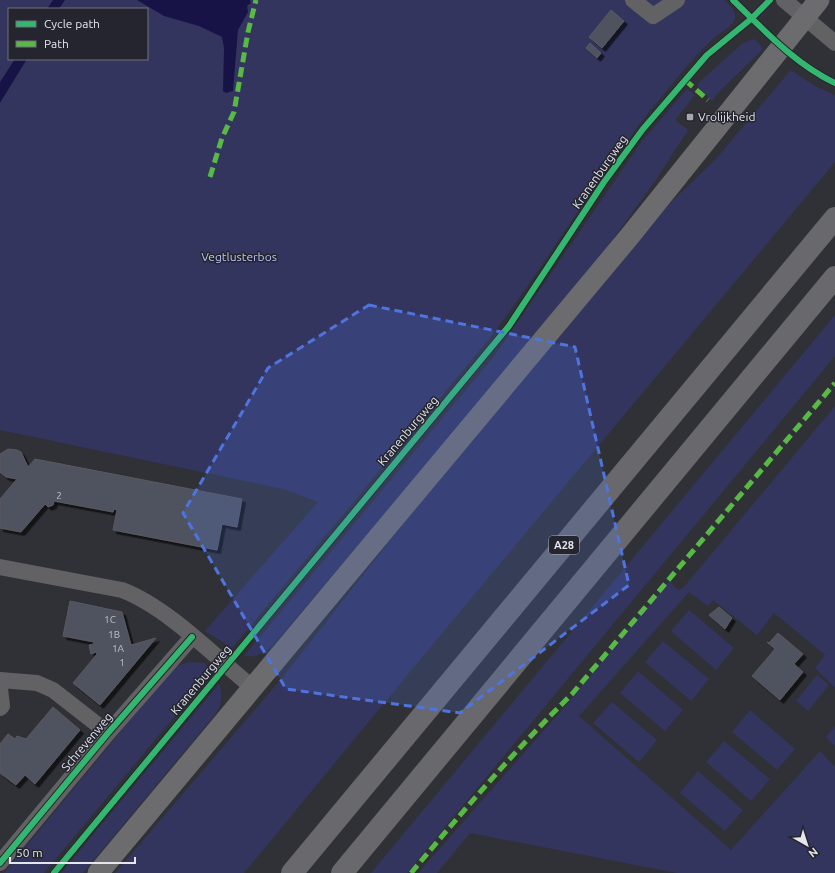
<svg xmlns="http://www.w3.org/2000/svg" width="835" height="873" font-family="Ubuntu,sans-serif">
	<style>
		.green { fill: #33355f; fill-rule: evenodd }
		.water { fill: #181346 }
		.building { fill: #505260; stroke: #59595e; filter: url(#shadow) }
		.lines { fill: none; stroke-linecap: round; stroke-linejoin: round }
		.minor { stroke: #626265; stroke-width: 16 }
		.major { stroke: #6c6c6f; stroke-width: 21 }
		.highway { stroke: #68686d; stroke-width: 22 }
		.quiet { stroke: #58b947; stroke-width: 5; stroke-dasharray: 10 5; stroke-linecap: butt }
		.cycleway-casing { stroke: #24252e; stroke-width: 8 }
		.cycleway { stroke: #33b770; stroke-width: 6 }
		.marked { fill: #4f74dd; fill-opacity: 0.2; stroke: #4f74dd; stroke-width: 3; stroke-dasharray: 8 5; stroke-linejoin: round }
		.poi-dot { fill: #a6a7ac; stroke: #24252e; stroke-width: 1.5 }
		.labels { text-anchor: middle; stroke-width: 3; stroke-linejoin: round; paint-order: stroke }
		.number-label { font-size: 10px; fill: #c0c1c9 }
		.shield { fill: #24252e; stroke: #abacb3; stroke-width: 1 }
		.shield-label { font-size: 11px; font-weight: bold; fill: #e5e6ec }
		.poi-label { font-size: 12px; fill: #e5e6ec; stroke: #24252e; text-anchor: start }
		.street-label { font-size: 12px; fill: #e5e6ec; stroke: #24252e }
		.park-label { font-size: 12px; fill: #bec4fa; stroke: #24252e }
	</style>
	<defs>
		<filter id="shadow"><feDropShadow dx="3.5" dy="3.5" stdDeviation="0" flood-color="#0009"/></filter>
	</defs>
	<rect width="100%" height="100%" fill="#303136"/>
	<path class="green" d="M0 0H725C729 5 736 10 735 18 733 27 722 31 716 36 698 52 682 72 667 90 601 168 551 258 489 339L232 648 205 631 318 502 283 489 0 430ZM9 9H147V59H9Z
		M755 39 763 49 719 92 712 101 698 87V83L743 43Z
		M790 71 794 72 813 85 835 95V162L423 656 244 873H115L282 678 443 473 667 206 714 161Z
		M687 89 695 95 675 120 688 130 655 181 598 260 509 368 273 645C264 653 257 658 244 656L495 355 642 141Z
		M835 315V356L407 873H371Z
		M835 406V688L815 668 825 655 774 613 757 635 713 600 708 606 689 592 579 716 731 850 820 751 835 767V873H677L470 833 437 873H418L561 711 669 581 678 590 683 588Z
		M689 610 734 648 716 670 671 631Z
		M663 641 709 679 691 701 645 662Z
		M189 662 205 663 210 674 44 873H4L174 667Z
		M638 671 683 710 665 731 620 693Z
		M817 675 829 685 808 711 796 701Z
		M219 684C224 696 221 706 214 716L83 873H61Z
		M612 702 657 740 639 762 593 723Z
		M750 710 795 749 777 770 732 732Z
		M835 727V746L826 737Z
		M724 741 770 779 751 801 706 762Z
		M698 771 743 810 725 831 680 793Z"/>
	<path class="water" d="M53 0H65L59 9H47Z
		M137 0H250L251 3 247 6 248 12 238 30 233 91 226 93 223 91 224 48 222 37 199 26 164 16Z
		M15 59H27L0 103V82Z"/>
	<path class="building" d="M611 10 624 21 602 48 589 37Z
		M590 43 601 53 597 58 586 48Z
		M8 449 17 450 21 452 28 467 35 459 242 499 237 527 222 524 217 550 113 530 117 510 114 509 113 512 54 501 53 505 48 507 45 504 21 532 0 528V499L17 479 6 477 0 472V454Z
		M70 601 122 612 131 645 156 638 100 705 73 683 97 654 96 652 91 654 89 645 94 644V642L63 636Z
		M719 607 732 618 725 629 709 615Z
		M778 633 803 654 794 664 803 672 780 700 752 676 775 649 767 642 769 643Z
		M53 707 80 730 35 784 25 775 16 785 0 773V744L8 734 15 739 17 736 26 739Z"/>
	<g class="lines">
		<path class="minor" d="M633 0 653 16 677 0
			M784 0 835 43
			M0 567 122 590C167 607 214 656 252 687
			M0 680 37 683 53 690 108 733
			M0 689 2 706 0 708
			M0 863 108 733 192 637"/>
		<path class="major" d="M98 873 629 237 819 0"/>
		<path class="highway" d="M292 873 835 218
			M342 873 835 277"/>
		<path class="quiet" d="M685 80 708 100
			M210 177 222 138 234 112 248 32 256 0
			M411 873C463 811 515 750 572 694L835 383"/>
		<defs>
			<path id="cycleway" d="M733 0C765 31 795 64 835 83
				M0 863 108 733 192 637
				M54 873 509 326 604 182 643 129 707 55 751 19 770 0"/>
		</defs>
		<use href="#cycleway" class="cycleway-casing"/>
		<use href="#cycleway" class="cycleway"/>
	</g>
	<path class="marked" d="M369 305 575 347 629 585 460 713 286 689 183 513 268 368Z"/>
	<rect class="poi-dot" x="686" y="113" width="8" height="8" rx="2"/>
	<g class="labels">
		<g class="number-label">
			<text x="59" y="499">2</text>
			<text x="110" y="623">1C</text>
			<text x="114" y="638">1B</text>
			<text x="118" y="652">1A</text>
			<text x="122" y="666">1</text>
		</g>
		<rect class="shield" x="549" y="536" width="30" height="18" rx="3"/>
		<g class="shield-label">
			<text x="564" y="549">A28</text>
		</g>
		<g class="poi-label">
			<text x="698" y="121">Vrolijkheid</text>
		</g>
		<g class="street-label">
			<text transform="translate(600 172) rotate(-55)" y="4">Kranenburgweg</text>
			<text transform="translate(408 431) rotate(-50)" y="4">Kranenburgweg</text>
			<text transform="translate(201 680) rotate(-50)" y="4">Kranenburgweg</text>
			<text transform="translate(87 742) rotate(-50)" y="4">Schrevenweg</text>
		</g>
		<g class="park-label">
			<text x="239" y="261">Vegtlusterbos</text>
		</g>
	</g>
	<rect x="8" y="8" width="140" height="52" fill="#24252e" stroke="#71727a"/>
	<rect x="16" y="21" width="20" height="6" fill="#33b770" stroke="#71727a"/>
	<text x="44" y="28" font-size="12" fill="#e5e6ec">Cycle path</text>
	<rect x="16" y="41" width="20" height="6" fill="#58b947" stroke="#71727a"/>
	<text x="44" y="48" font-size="12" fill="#e5e6ec">Path</text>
	<g transform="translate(807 845) rotate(141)" stroke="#24252e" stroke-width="3" paint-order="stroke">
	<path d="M0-3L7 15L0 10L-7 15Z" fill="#e5e6ec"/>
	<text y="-6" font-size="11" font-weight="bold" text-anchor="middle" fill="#e5e6ec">N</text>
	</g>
	<path d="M10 857v6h125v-6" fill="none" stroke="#e5e6ec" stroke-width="2"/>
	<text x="16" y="857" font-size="12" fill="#e5e6ec" stroke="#24252e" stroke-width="3" paint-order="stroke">50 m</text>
</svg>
